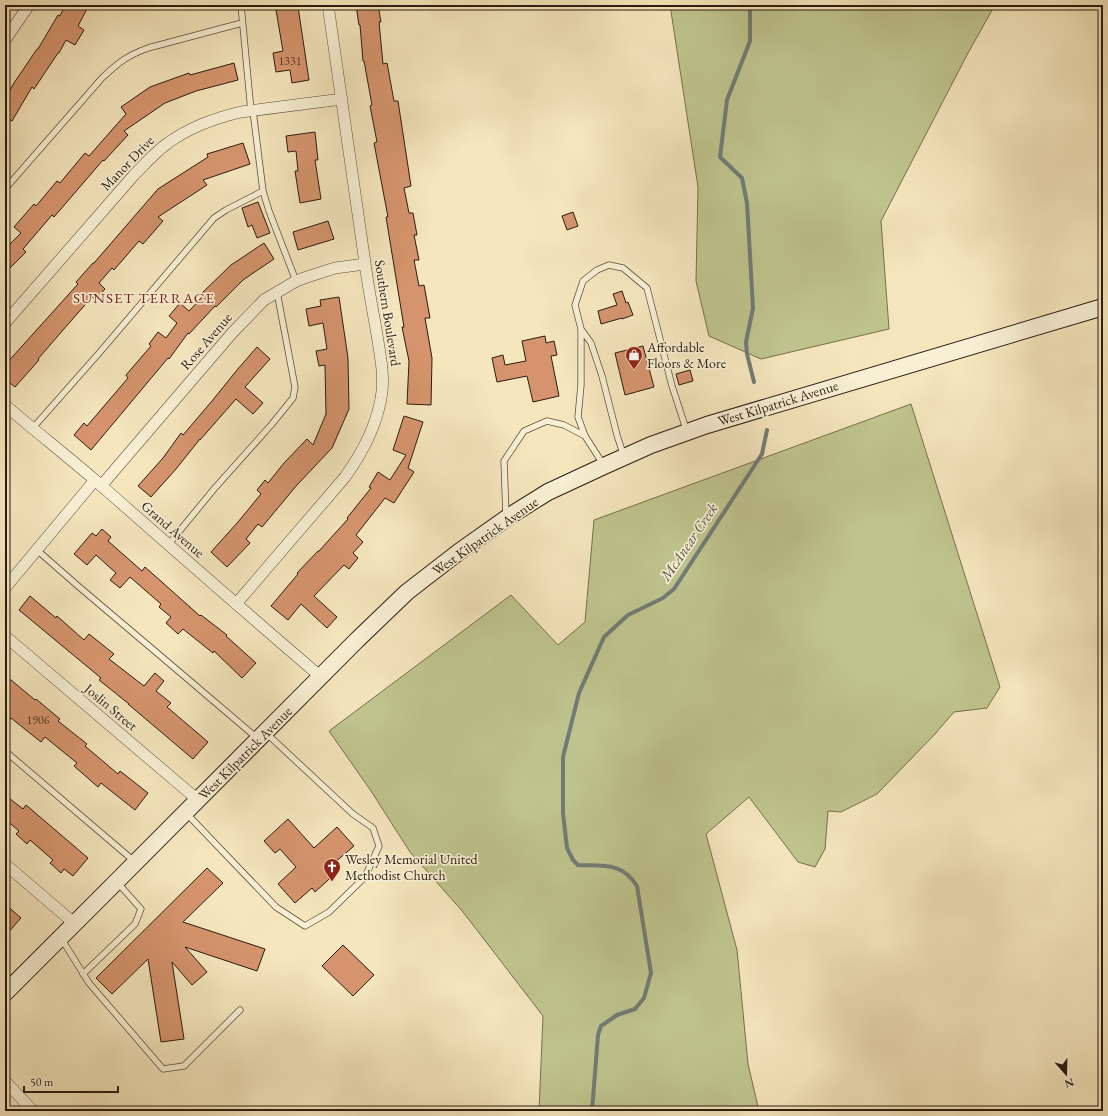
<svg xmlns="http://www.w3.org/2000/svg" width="1108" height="1116" font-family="'EB Garamond',serif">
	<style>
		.green { fill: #bfc48e; stroke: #75704e }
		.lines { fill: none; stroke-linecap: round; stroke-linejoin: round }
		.stream { stroke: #717c76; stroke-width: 4 }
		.building { fill: #d5946d; stroke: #2b1b0f }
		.service-casing { stroke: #5e4e3a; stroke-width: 7 }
		.minor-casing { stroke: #5e4e3a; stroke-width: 12 }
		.secondary-casing { stroke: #2b1b0f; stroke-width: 18 }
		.service { stroke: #f8efd4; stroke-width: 5.5 }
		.minor { stroke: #f8efd4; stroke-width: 11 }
		.secondary { stroke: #f8efd4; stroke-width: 16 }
		.labels { text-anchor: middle; stroke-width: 3.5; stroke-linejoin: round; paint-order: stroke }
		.number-label { font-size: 12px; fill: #563926 }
		.street-label { font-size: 14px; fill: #2b1b0f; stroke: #f8efd4 }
		.poi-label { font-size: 14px; fill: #2b1b0f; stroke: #f8efd4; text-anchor: start }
		.neighbourhood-label { font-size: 15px; letter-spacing: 1px; fill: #7a1f14; stroke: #f8efd4 }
		.water-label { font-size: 15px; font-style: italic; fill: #54544b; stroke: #f8efd4 }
	</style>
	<rect width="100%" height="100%" fill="#f5e6bd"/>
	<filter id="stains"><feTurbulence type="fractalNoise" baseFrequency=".005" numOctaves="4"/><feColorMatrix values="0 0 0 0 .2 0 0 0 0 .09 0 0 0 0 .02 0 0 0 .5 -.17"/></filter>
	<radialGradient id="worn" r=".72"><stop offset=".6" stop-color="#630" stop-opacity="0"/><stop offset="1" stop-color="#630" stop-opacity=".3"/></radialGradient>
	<path class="green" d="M670 5H995L968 53 881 221 889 329 761 359 709 336 696 281 698 187Z
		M911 404 1000 687 987 708 954 712 935 734 877 794 841 812 828 811 825 849 815 867 798 862 749 797 706 834 737 950 748 1064 759 1111H539L543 1016 463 912 410 852 371 791 329 731 511 595 558 645 585 622 594 520Z"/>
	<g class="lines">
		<path class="stream" d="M750 5V41L727 100 720 157 742 178 747 203 753 308 746 342 747 354 754 382
			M592 1111 598 1035 601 1026 617 1015 635 1009 644 998 651 973 637 886C622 862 604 866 578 865L573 860 567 848 563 813V757L579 693 604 637 628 615 663 598 674 589 762 454 767 430"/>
	</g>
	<path class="building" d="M65 5H89L78 26 84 30 75 45 66 40 59 53H58L34 89 32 87 12 121 5 117V98L14 83 37 49H38L58 15 60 16Z
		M356 5H378L381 22H379L383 64 387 63 394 101H398L411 186 404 188 409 213H413L417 235H414L419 260H414L419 286 424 285 430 318H425L432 358 431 405 407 404 409 361 402 327H404L386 217H388L374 143 377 142 370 106 372 105 364 61H363L360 25H359Z
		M298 7 309 80 292 83 290 70 276 72 273 53 283 51 276 10Z
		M234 63 238 80 196 91 165 103 124 131 128 135 104 161 103 160 54 217 52 215 23 249 26 252 5 273V249L21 233 14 227 34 204 36 206 57 181 60 183 85 153 89 156 126 114 121 107 150 87 189 73 190 75Z
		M315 132 318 160H315L321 199 300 203 295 171H298L296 151 288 152 286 136Z
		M243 143 250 164 203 180 207 185 158 217 163 221 143 244 139 241 114 270 112 268 99 283 105 289 95 300 92 297 63 330 38 359 39 360 15 387 5 379V365L78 284 76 282 93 263H94L158 189 208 157 207 154Z
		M258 202 270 233 257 238 252 225 248 227 242 208Z
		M573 212 578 226 567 230 562 216Z
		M328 221 334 239 298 250 293 232Z
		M264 243 274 259 243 280 216 307 215 306 189 334 188 333 169 359 168 358 91 450 74 435 84 423 87 426 128 378 126 375 151 346 149 344 158 332 166 338 177 323 169 316 180 303 189 311 204 295 202 293 231 265Z
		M622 291 626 303 628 302 633 315 622 319V318L601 324 598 311 617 305 613 294Z
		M339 297 348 358 349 409 332 448 297 485 262 527 258 524 246 539 250 543 227 567 211 552 238 522 261 494 257 490 265 480 268 483 284 463 307 439 313 445 326 414 325 365 319 366 316 351 327 349 323 323 309 326 306 309 321 306 320 300Z
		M545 336 546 343 554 341 557 355 551 356 559 396 533 402 527 376 497 382 492 358 503 355 505 365 526 361 522 341Z
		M643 346 654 387 625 395 615 353Z
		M257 347 270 359 245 387 263 403 253 414 236 399 200 440V439L176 469 151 497 138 486 163 458 181 433 183 435 212 401 237 370Z
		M690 370 693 381 679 385 676 374Z
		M404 416 423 422 408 468 414 472 394 503 385 498 356 535 363 542 353 553 358 558 349 569 344 565 314 596 337 617 327 628 301 604 288 620 271 606 298 574 297 573 318 551H319L348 519 347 518 371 488 369 487 378 472 390 480 406 455 393 450Z
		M102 529 111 537 108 541 142 571 145 567 200 616 201 615 227 635 226 636 256 663 242 678 214 651 213 653 183 629 178 634 166 623 171 617 159 607 161 604 130 577 120 588 110 580 116 573 96 555 87 565 74 554 92 533 96 536Z
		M30 596 56 618 57 616 84 640 89 634 114 654 109 659 144 686 155 673 164 681 156 691 171 703 167 707 208 742 193 759 128 704H129L99 680 101 678 19 610Z
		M5 675 35 700 36 699 60 719 58 721 87 744 85 746 118 774 120 771 148 793 135 810 101 783 98 787 74 766 77 763 45 737 41 742 11 718 5 726Z
		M5 795 23 809 26 805 88 858 73 876 64 869 61 873 50 863 53 860 30 840 27 844 16 834 19 831 5 819Z
		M288 819 314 848 337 827 354 846 334 863 339 870 315 892 312 888 295 903 278 884 296 867 280 849 275 853 264 841Z
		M207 868 223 883 183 922 265 949 257 971 185 947 207 972 192 985 172 962 184 1039 161 1042 148 959 112 994 96 978Z
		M5 904 21 918 5 936Z
		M343 945 374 975 353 996 322 966Z"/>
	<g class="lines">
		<defs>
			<path id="service" d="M241 5 251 111
				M253 111 263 191 269 211 296 281
				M5 189 102 78C118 63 126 56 148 48L242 23
				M581 330V385L578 417 585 436 603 464
				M32 429 100 352 214 218 226 210 263 191
				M624 457 617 435 602 376 591 343 581 329 575 305 583 281 597 270 609 265 623 268 647 288 672 386 687 432
				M506 516 504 461 524 431 547 421 564 425 585 436
				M168 545 214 489 272 424 293 398 295 387 277 292
				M37 550 78 586 176 669 257 738
				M5 751 134 861
				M186 813 276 907 305 926 329 912 365 877 379 846 373 828 353 814 266 733
				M61 938 89 983 163 1069 184 1066 240 1010
				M83 974 135 924 141 909 117 882"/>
			<path id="minor" d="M5 40 29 5
				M5 323 134 175C145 164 155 152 168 143 190 127 215 118 241 112L342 99
				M5 405C35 431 66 455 96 481 171 547 245 612 321 677
				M101 486 233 332 264 300 296 281 307 277 335 268 365 264
				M5 588 95 480
				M236 604 345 477C363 452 378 423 382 392 384 373 380 354 377 335 373 311 368 287 365 263 352 177 341 91 328 5
				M5 636 198 800
				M5 864 75 924
				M5 1081 33 1111"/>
			<path id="secondary" d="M5 993 116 882 357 640 407 592 460 551 511 515 548 492 604 466 651 445 707 425 1103 307"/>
		</defs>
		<use href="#service" class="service-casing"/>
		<use href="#minor" class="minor-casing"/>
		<use href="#secondary" class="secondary-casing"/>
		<use href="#service" class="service"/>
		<use href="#minor" class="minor"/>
		<use href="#secondary" class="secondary"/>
	</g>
	<defs>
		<symbol id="shop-pin" viewBox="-11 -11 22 30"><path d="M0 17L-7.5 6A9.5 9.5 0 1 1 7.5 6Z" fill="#8f2418" stroke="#f8efd4"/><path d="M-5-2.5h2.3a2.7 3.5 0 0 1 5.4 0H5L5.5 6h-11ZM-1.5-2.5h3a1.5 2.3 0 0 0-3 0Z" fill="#fff"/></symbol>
		<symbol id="church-pin" viewBox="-11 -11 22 30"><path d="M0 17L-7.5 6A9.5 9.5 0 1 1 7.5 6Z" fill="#8f2418" stroke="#f8efd4"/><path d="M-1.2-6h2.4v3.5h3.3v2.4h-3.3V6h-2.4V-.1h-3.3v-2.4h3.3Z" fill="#fff"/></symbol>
	</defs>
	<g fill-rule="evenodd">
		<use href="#shop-pin" x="624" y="345" width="20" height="27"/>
		<use href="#church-pin" x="322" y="857" width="20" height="27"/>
	</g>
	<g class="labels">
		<g class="number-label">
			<text x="290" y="65">1331</text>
			<text x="38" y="724">1906</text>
		</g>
		<g class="street-label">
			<text transform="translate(127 163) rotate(-46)" y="5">Manor Drive</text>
			<text transform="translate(388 313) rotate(81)" y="5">Southern Boulevard</text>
			<text transform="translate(206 341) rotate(-49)" y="5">Rose Avenue</text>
			<text transform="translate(778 403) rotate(-17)" y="5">West Kilpatrick Avenue</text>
			<text transform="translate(173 529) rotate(41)" y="5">Grand Avenue</text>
			<text transform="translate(485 536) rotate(-35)" y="5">West Kilpatrick Avenue</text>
			<text transform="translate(111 707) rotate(40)" y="5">Joslin Street</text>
			<text transform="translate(245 753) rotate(-45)" y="5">West Kilpatrick Avenue</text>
		</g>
		<g class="poi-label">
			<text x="647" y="352">Affordable<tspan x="647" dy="16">Floors &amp; More</tspan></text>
			<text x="345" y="864">Wesley Memorial United<tspan x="345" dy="16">Methodist Church</tspan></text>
		</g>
		<g class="neighbourhood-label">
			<text x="144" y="303">SUNSET TERRACE</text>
		</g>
		<g class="water-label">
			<text transform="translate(689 542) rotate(-56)" y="5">McAnear Creek</text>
		</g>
	</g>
	<rect width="1108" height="1116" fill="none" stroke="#f5e6bd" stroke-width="20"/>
	<rect x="6" y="6" width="1096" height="1104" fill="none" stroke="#2b1b0f" stroke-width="2"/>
	<rect x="10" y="10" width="1088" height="1096" fill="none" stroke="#2b1b0f"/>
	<g transform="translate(1066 1074) rotate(160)" stroke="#f8efd4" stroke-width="3" paint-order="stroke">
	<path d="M0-3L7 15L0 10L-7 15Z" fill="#2b1b0f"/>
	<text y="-6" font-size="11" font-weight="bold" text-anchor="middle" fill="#2b1b0f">N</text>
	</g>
	<path d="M24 1086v6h94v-6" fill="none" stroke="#2b1b0f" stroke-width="2"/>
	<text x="30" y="1086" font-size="12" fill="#2b1b0f" stroke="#f8efd4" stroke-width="3" paint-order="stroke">50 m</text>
	<rect width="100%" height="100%" filter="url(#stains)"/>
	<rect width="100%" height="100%" fill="url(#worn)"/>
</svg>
